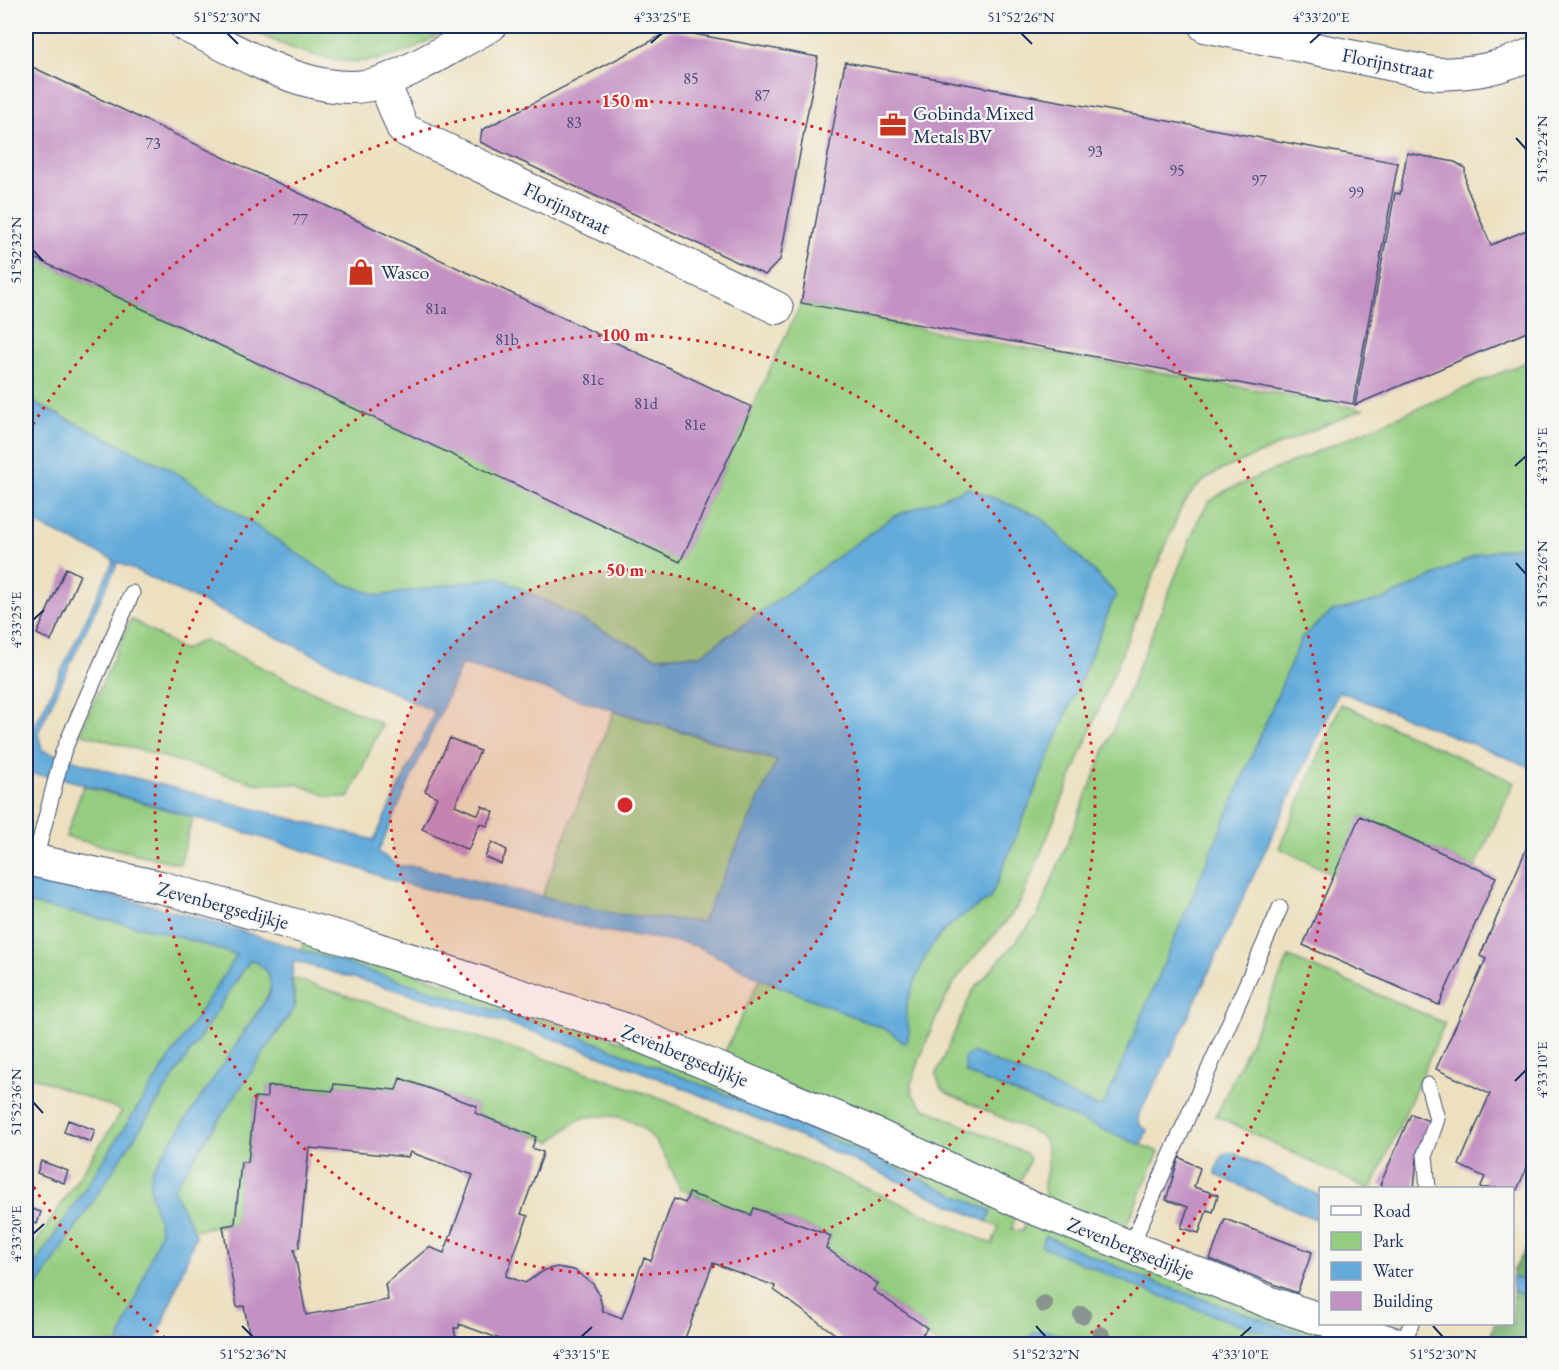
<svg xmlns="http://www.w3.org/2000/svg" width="1559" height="1370" font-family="'EB Garamond',serif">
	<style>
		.green { fill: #95cd80; stroke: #587e6f; stroke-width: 1.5 }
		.forest { fill: #78b06e; stroke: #4a7066; stroke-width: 1.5 }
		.water { fill: #64abda; stroke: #406d9c; stroke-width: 1.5; fill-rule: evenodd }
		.building { fill: #c391c3; fill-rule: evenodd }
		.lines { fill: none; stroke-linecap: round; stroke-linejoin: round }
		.lane-casing { stroke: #3a4a6d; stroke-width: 17 }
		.street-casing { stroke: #3a4a6d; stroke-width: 34 }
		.lane { stroke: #fff; stroke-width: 15 }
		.street { stroke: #fff; stroke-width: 32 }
		.tree { fill: #8a948e }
		.ticks { fill: none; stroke: #1b2f5e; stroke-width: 2 }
		.ring { fill: none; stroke: #d62828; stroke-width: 3; stroke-dasharray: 3 6 }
		.labels { text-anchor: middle; stroke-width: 4.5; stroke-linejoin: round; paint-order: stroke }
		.number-label { font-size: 16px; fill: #454877 }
		.street-label { font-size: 20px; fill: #1b2f5e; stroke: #f6f6f2 }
		.poi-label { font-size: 20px; fill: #1b2f5e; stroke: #f6f6f2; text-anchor: start }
		.centre { fill: #d62828; stroke: #f6f6f2; stroke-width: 3 }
		.ring-label { font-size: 18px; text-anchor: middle; font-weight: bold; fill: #d62828; stroke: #f6f6f2; stroke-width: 4.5; stroke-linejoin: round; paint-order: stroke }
		.neatline { fill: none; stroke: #1b2f5e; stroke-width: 2 }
		.ticks-label { font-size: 15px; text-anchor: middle; fill: #1b2f5e }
	</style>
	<rect width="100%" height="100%" fill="#f6f6f2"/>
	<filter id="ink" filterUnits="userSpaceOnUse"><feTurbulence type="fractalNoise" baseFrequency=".0167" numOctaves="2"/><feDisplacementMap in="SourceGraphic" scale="12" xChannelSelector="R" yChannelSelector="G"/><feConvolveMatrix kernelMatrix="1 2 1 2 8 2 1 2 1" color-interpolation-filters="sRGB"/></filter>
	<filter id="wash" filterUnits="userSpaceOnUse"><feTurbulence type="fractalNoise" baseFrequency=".008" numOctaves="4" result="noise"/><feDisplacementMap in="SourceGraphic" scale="24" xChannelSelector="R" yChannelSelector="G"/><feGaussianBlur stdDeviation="1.35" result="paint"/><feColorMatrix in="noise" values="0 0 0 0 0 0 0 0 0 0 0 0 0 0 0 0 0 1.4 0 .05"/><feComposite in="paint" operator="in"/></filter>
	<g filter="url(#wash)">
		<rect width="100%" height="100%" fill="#ece0c0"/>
		<path class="green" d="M241 26H452C371 82 323 64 241 26Z
			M26 254 680 561 801 303 926 330 1363 409 1217 472C1200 482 1191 492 1181 508L1021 901C1002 932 972 954 953 985 935 1014 923 1051 911 1084L912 1094 924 1108 1026 1153 1030 1159 1022 1178 1013 1186 723 1056 760 978 889 1031 905 1044C914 1027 904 1023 906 1008 907 999 912 990 915 982 931 935 948 923 990 899L1116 594 1039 516 968 488 893 517 701 655 655 657 498 577 380 596 340 582 172 470 26 399Z
			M1533 359V544L1479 554 1385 599 1332 612 1105 1103 1099 1107 966 1073 1159 1152 1126 1225 1110 1228 1050 1202C1032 1183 1062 1164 1040 1135L947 1093 941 1088 936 1075 972 992 1037 917 1199 518 1209 502 1227 490Z
			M131 619 183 650 204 640 382 724 349 798 330 797 297 784 255 783 80 733Z
			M1341 704 1514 782 1475 868 1361 816 1335 875 1279 848Z
			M614 711 777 761 702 923 616 914 541 898Z
			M83 786 193 817 180 864 66 837Z
			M26 903 164 932 237 955 26 1279V1258L122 1111 26 1074Z
			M307 938 639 1047 1016 1210 1012 1229 1022 1232 1028 1215 1360 1344H939L923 1333 926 1328 922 1324 873 1290 877 1284 826 1248 831 1236 754 1208 751 1215 680 1189C666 1154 648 1115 605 1116 598 1116 588 1116 581 1119 571 1123 560 1135 551 1142L475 1113 477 1106 401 1078 396 1090 334 1084 333 1091 274 1086 267 1087V1098L255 1097 248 1162H241L235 1224 193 1230 190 1223 152 1344H26V1304L250 960C300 977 247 1018 237 1043 229 1065 226 1093 221 1116L296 1006 292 978 577 1069 661 1099 736 1130 992 1244 999 1227 987 1222 991 1211 783 1117 584 1038 300 950Z
			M1289 957 1445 1023 1372 1188H1366L1216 1116Z"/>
		<path class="forest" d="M1533 1239V1282H1532L1513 1277V1270Z
			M1513 1291 1533 1296V1324L1525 1344H1488L1494 1324H1512Z"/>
		<path class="water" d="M26 399 172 470 340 582 380 596 498 577 655 657 701 655 893 517 968 488 1039 516 1116 594 990 899C948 923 931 935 915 982 912 990 907 1000 906 1008 904 1023 914 1028 905 1044L889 1031 760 978 697 946 673 941 603 931 397 882 327 857 62 778 26 773V745L114 560 26 519ZM118 562 435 712 374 840 108 771 42 750 38 733ZM462 664 777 760 702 922 616 914 414 866H399L378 852Z
			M1533 544V768L1339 691 1170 1056 1138 1116 1140 1125 1147 1130 1141 1145 966 1073 964 1058 973 1052 1098 1107 1105 1103 1302 637 1331 612 1385 599 1479 554Z
			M26 881 123 898 206 920 584 1038 783 1117 991 1211 987 1222C844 1155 700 1091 551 1038 469 1009 379 986 294 961L291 981 295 1006 173 1189 196 1235 155 1344H118L160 1233C159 1208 145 1197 152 1170L270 994C272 978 267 965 250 960L26 1304V1279L237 955 164 932 26 903Z
			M1232 1152 1320 1196V1221L1216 1175 1215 1171 1223 1155Z
			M1045 1236 1151 1281 1333 1344H1299L1223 1319 1137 1287 1041 1246Z
			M1512 1277 1533 1282V1296L1513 1291Z
			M1045 1330 1083 1344H1024L1033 1333Z"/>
		<g id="blocks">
			<path class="building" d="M672 30 818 57 780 260 765 275 480 142 482 130Z
				M845 62 1398 163 1353 404 801 303Z
				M26 64 752 407 680 562 26 254Z
				M1407 153 1455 162 1465 168 1466 186 1491 245 1534 227V329L1355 405 1395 193 1400 194Z
				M66 568 80 575 51 641 37 634Z
				M450 738 480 751 455 805 478 815 482 806 494 812 487 826 480 823 468 850 422 829 437 797 425 791Z
				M1360 816 1496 877 1439 1005 1303 945Z
				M1534 831V1151L1517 1190 1511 1188H1480L1485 1177 1459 1165 1490 1094 1436 1069 1486 959 1480 956Z
				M492 842 507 850 501 864 485 857Z
				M400 1078 477 1106 475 1113 536 1137 532 1148 543 1152 542 1157 521 1214 528 1216 506 1276 525 1283 545 1270 557 1267 574 1270 593 1284 599 1294 603 1311 622 1318 644 1258 651 1261 671 1205 674 1199 685 1203 689 1193 751 1215 754 1208 831 1236 826 1248 878 1284 873 1290 927 1328 920 1338 930 1344H849L774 1290 775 1286 713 1263 684 1341 693 1344H514L459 1324V1328H454L457 1344H251L244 1306 237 1307 223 1226 235 1224 241 1162H248L255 1097 267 1098V1087L273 1086 333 1091 334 1084 396 1090ZM309 1148 408 1157 410 1152 473 1175 444 1253 429 1247 385 1284 388 1300 306 1315 294 1249 299 1248Z
				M1411 1114 1429 1121 1418 1150 1414 1188H1387L1380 1185Z
				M68 1120 95 1130 91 1142 64 1132Z
				M1179 1157 1200 1168 1194 1187 1218 1195 1213 1212 1207 1210 1199 1233 1181 1228 1188 1207 1166 1200Z
				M41 1161 68 1171 64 1183 37 1173Z
				M26 1207 41 1212 37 1224 26 1220Z
				M1225 1219 1312 1252 1297 1293 1210 1259Z"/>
		</g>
	</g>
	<g filter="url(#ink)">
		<use href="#blocks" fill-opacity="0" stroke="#3a4a6d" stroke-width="1.5"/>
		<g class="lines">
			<defs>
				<path id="lane" d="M35 860 63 752 132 593
					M1428 1085 1437 1119 1425 1154 1428 1188
					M1130 1248 1280 908
					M1403 1344 1411 1324"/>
				<path id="street" d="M186 26C241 52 322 105 384 81 420 68 457 43 490 26
					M1205 26 1437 74C1477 73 1497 69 1534 53
					M384 82 403 129 777 308
					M26 859 160 887 353 941 621 1028 866 1130 1028 1206 1274 1304 1320 1319
					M1333 1324 1396 1344"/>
			</defs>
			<use href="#lane" class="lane-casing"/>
			<use href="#street" class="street-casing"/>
			<use href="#lane" class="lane"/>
			<use href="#street" class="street"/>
		</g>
		<g class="tree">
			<circle cx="1044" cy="1304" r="9"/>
			<circle cx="1082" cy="1315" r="9"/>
			<circle cx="1101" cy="1335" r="9"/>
		</g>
	</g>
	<path class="ticks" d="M227 33 238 44M1021 33 1032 44M651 43 662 33M1310 43 1321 33M1516 138 1526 149M33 250 43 261M1515 466 1526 456M1516 563 1526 574M33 620 44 610M1515 1081 1526 1070M33 1102 43 1113M33 1234 44 1224M242 1326 253 1337M1036 1326 1046 1337M1433 1326 1443 1337M581 1337 592 1327M1240 1337 1251 1327"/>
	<circle cx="625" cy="805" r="235" fill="#d62828" fill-opacity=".12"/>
	<g class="ring">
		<circle cx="625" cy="805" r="235"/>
		<circle cx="625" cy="805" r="470"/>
		<path d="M172 1344A704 704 0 0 1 28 1178M28 432A704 704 0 1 1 1078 1344"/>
	</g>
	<defs>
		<symbol id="office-bare" viewBox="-9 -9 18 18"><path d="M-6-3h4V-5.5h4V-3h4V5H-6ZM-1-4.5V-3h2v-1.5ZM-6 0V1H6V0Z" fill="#c8321e" stroke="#f6f6f2" stroke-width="2.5" paint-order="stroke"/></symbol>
		<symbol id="shop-bare" viewBox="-9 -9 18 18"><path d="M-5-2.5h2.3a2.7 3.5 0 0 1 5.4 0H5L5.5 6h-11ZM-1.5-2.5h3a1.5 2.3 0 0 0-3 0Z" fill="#c8321e" stroke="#f6f6f2" stroke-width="2.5" paint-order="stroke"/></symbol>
	</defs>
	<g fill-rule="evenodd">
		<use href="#office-bare" x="874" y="106" width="38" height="38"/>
		<use href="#shop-bare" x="342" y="253" width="38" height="38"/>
	</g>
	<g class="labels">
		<g class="number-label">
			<text x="691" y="84">85</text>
			<text x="762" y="101">87</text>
			<text x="574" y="128">83</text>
			<text x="153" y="149">73</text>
			<text x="1095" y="157">93</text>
			<text x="1177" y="176">95</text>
			<text x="1259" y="186">97</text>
			<text x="1356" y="198">99</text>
			<text x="300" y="225">77</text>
			<text x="436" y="314">81a</text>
			<text x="507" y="345">81b</text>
			<text x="593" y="385">81c</text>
			<text x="646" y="409">81d</text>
			<text x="695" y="430">81e</text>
		</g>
		<g class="street-label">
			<text transform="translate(1388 63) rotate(11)" y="7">Florijnstraat</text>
			<text transform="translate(567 208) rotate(26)" y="7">Florijnstraat</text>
			<text transform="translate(223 905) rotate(15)" y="7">Zevenbergsedijkje</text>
			<text transform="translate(685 1055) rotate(22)" y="7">Zevenbergsedijkje</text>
			<text transform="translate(1131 1248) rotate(22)" y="7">Zevenbergsedijkje</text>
		</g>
		<g class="poi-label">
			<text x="913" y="120">Gobinda Mixed<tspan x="913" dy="23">Metals BV</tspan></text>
			<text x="381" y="279">Wasco</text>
		</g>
	</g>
	<circle cx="625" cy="805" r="9" class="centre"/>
	<g class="ring-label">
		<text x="625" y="107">150 m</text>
		<text x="625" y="341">100 m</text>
		<text x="625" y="576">50 m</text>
	</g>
	<rect width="1559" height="1370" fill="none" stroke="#f6f6f2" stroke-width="66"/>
	<rect x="1319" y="1187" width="195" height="138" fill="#f6f6f2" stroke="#9ea6b7" stroke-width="1.5"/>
	<rect x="1331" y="1206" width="30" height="9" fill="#ffffff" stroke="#9ea6b7" stroke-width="1.5"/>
	<text x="1373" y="1217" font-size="18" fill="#1b2f5e">Road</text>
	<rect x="1331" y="1232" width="30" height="18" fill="#95cd80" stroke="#9ea6b7" stroke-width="1.5"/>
	<text x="1373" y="1247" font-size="18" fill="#1b2f5e">Park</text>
	<rect x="1331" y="1262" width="30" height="18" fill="#64abda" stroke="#9ea6b7" stroke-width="1.5"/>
	<text x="1373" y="1277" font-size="18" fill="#1b2f5e">Water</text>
	<rect x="1331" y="1292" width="30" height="18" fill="#c391c3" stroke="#9ea6b7" stroke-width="1.5"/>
	<text x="1373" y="1307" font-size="18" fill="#1b2f5e">Building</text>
	<rect x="33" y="33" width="1493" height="1304" class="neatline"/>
	<g class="ticks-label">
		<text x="227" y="22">51°52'30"N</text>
		<text x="662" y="22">4°33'25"E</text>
		<text x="1021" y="22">51°52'26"N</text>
		<text x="1321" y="22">4°33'20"E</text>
		<text transform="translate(1542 149) rotate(-90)" y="5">51°52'24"N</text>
		<text transform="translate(16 250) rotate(-90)" y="5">51°52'32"N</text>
		<text transform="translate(1542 456) rotate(-90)" y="5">4°33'15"E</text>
		<text transform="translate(1542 574) rotate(-90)" y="5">51°52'26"N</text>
		<text transform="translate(16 620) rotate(-90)" y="5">4°33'25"E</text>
		<text transform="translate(1542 1070) rotate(-90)" y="5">4°33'10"E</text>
		<text transform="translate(16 1102) rotate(-90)" y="5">51°52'36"N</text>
		<text transform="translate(16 1234) rotate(-90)" y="5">4°33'20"E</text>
		<text x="253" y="1359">51°52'36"N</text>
		<text x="581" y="1359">4°33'15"E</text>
		<text x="1046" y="1359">51°52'32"N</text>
		<text x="1240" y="1359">4°33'10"E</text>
		<text x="1443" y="1359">51°52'30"N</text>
	</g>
</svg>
